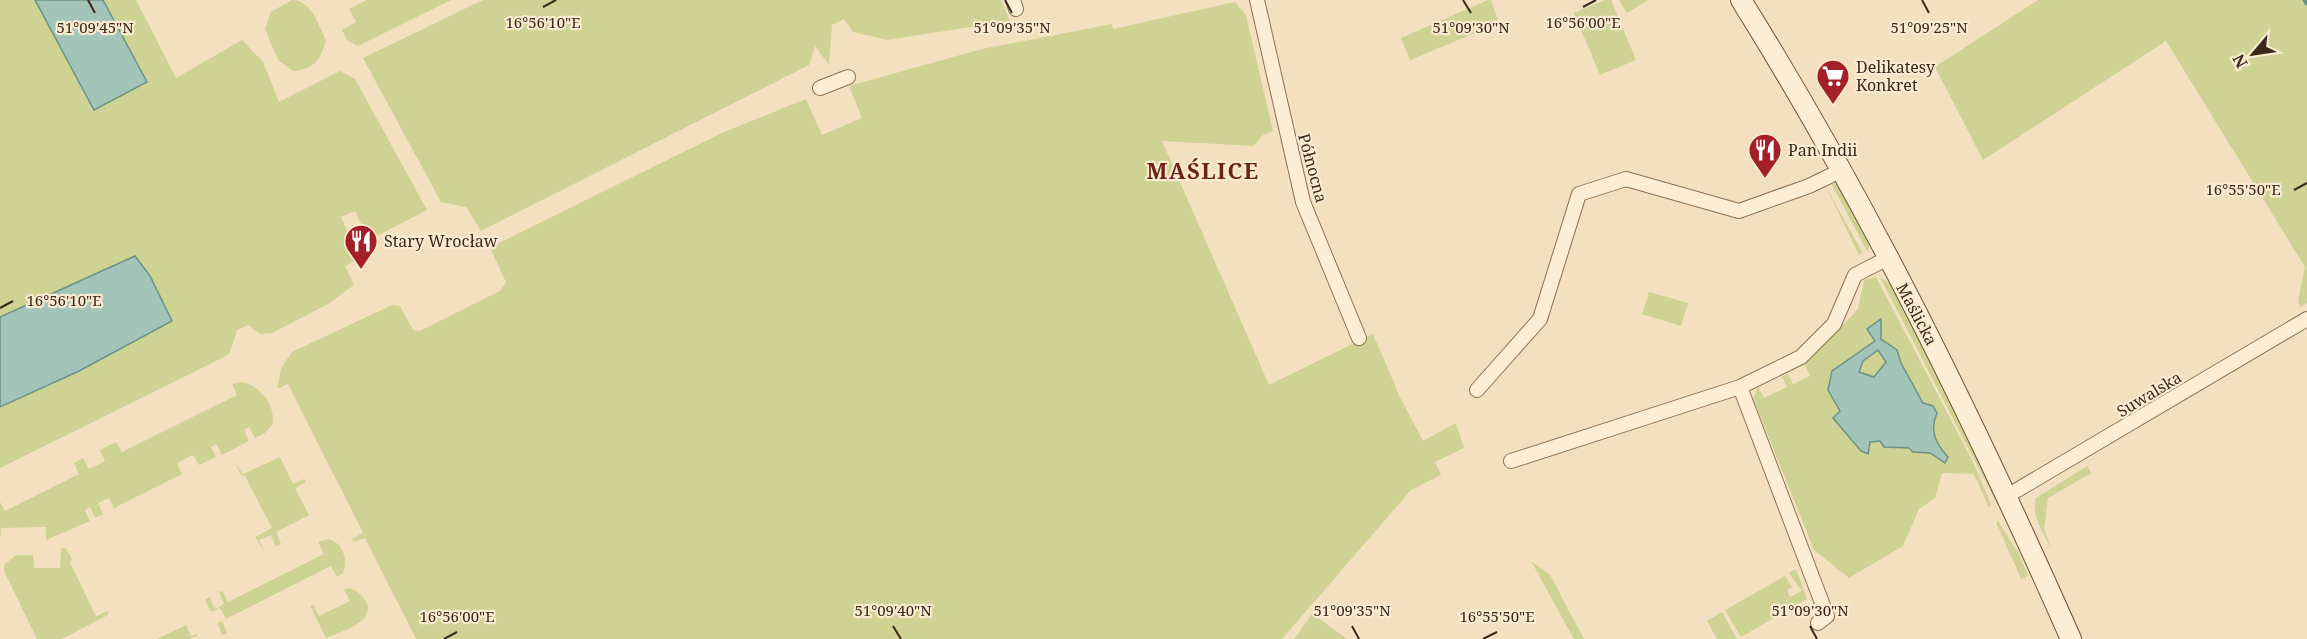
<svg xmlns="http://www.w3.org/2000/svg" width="2307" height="639" font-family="'Noto Serif',serif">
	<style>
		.green { fill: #ced293; fill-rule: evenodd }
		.water { fill: #a3c4b8; stroke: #699386; stroke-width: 1.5; fill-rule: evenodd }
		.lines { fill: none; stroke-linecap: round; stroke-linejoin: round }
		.stream { stroke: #699386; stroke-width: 5 }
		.street-casing { stroke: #8d7056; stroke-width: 16 }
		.secondary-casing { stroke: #6f5139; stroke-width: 22 }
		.street { stroke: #fceed4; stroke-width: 14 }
		.secondary { stroke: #fceed4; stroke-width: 20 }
		.ticks { fill: none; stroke: #3b291c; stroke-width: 2 }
		.labels { text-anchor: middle; stroke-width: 4.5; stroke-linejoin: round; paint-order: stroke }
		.poi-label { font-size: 16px; fill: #3b291c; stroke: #f9ebd0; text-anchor: start }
		.street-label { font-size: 16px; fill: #3b291c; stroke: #f9ebd0 }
		.district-label { font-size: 22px; font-weight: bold; letter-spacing: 1.5px; fill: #6c2317; stroke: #f9ebd0 }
		.ticks-label { font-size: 15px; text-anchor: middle; fill: #3b291c; stroke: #f9ebd0; stroke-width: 4.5; stroke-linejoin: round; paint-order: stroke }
	</style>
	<rect width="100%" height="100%" fill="#f2e0c0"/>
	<path class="green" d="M0 0H35L94 110 147 81 103 0H136L176 78 242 40 263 62 279 102 340 71 355 79 427 210 369 240 355 211 341 217 354 246 364 242 369 253 345 266 354 285 328 304 272 333 260 334 248 325 237 330 230 352 226 356 0 468V407L79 371 172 320 150 276 135 256 0 317Z
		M292 0C312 0 318 25 326 40 320 60 315 69 293 71L278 60 265 29 271 12Z
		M367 0H451L358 46 347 40 342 30 356 22 349 9Z
		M483 0H1001L1010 21 887 40 853 32 844 19 832 25 829 65 815 46 809 65 481 231 466 207 441 202 363 58Z
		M1488 0H1491L1499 23 1410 60 1401 38Z
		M1605 0H1611L1636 60 1600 75 1574 13Z
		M1619 0H1648L1627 13Z
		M2038 0H2307V303L2300 307 2298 301 2305 267 2166 41 1983 160 1935 67Z
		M1235 2 1246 15 1273 131 1263 135 1254 146 1162 141 1269 385 1373 334 1400 397 1423 441 1456 423 1464 448 1435 462 1441 475 1411 490 1282 639H416L365 538 353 542 352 539 363 533 288 384 277 389 281 368 292 352 392 305 400 306 413 330 420 331 500 291 506 282 491 250 493 246 724 132 806 99 822 135 862 118 849 86 982 49 1112 24 1113 29Z
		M1831 183 1838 184 1869 244 1868 253Z
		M1825 185 1862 252 1859 255Z
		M1876 277 1974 464 1991 504 1989 508 1974 474 1942 473 1935 498 1919 509 1903 546 1849 578 1814 550 1753 398 1758 387 1764 398 1787 387 1782 376 1788 374 1793 384 1810 376 1805 365 1858 309 1864 280ZM1881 320V339L1897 350 1901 363 1923 404 1934 406 1937 413C1929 430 1937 446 1944 462L1930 453 1913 452 1909 448 1884 447 1880 441 1870 442 1867 454 1833 418 1840 411 1832 371 1875 341Z
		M1880 277 1890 284 1937 372 1999 503 1997 504Z
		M1649 292 1688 303 1681 326 1642 314Z
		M1878 350 1886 362 1873 377 1859 372 1863 361Z
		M241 382C259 384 277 405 272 425L265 433 255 438 249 427 244 430 249 441 222 455 216 444 211 447 216 457 199 465 193 455 177 463 182 474 114 508 109 498 98 503 103 514 95 518 90 507 85 510 90 521 46 540V527L1 528 0 541V502L5 511 79 474 74 463 83 458 89 469 105 461 100 450 116 442 122 452 237 395 232 384Z
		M280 457 293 484 304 479 306 482 295 488 309 515 276 532 281 544 276 546 271 535 259 540 265 552 255 537 272 528 245 476 241 475 235 463 243 474Z
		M2087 466 2091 473 2048 498 2044 529 2052 551C2045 535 2030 515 2036 498Z
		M1998 521 2020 556 2028 576 2021 579 1996 522Z
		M329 539C344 544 348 560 343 573L337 577 331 566 222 621 227 633 223 635 217 623 226 619 220 608 211 612 205 600 209 597 215 609 224 604 219 592 222 591 228 602 324 554 318 542Z
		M61 548H66L72 559 70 563 96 616 108 611V615L62 639H37L4 571V565L16 555H33L34 568H60Z
		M1531 561 1550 575 1584 639H1574Z
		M1796 569 1807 599 1741 637 1725 610 1785 576 1792 587 1787 590 1790 597 1802 591 1789 573Z
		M349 588C356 590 361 594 365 600 379 621 340 632 326 638L310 606 313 605 319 616 350 601 344 589Z
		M1722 612 1737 639H1717L1707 621Z
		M1312 614H1313L1347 639H1294Z
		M186 625 191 636 196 634 199 639 196 636 189 639H157Z"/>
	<path class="water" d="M35 0H103L147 82 94 110Z
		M135 256 150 276 172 321 79 371 0 407V317Z
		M1881 319V339L1897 350 1901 363 1923 403 1933 406 1937 413C1929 431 1936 444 1948 457L1945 463 1930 453 1913 452 1909 448 1884 447 1880 441 1870 442 1868 454 1861 451 1833 418 1840 411 1828 390 1832 371 1875 341 1867 329ZM1878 350 1886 362 1874 377 1859 372 1863 361Z"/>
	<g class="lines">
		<path class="stream" d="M2305 0 2307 3"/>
		<defs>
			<path id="street" d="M1013 0 1016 9
				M1257 0 1303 202 1359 338
				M820 88 848 77
				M1740 387 1827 616 1818 623
				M1477 390 1540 319 1579 194 1626 179 1739 211 1809 186 1840 171
				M1511 461 1740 387 1801 357 1834 324 1855 275 1888 258
				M2007 496 2307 319"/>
			<path id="secondary" d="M1741 0C1868 203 1974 420 2071 639"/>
		</defs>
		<use href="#street" class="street-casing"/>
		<use href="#secondary" class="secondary-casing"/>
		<use href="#street" class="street"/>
		<use href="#secondary" class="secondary"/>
	</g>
	<path class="ticks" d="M88 0 95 13M1005 0 1012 13M1463 0 1471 13M1922 0 1929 13M543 7 556 0M1583 7 1596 0M2294 190 2307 183M0 308 13 301M893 626 901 639M1352 626 1359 639M1810 626 1817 639M444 639 457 632M1483 639 1497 632"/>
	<defs>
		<symbol id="supermarket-pin" viewBox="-11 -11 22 30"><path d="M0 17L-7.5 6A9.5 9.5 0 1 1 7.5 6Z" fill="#a32029" stroke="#f9ebd0"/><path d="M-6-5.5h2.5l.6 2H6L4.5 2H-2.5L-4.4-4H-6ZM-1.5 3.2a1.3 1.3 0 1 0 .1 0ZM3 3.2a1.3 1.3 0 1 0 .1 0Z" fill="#fff"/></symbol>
		<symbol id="restaurant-pin" viewBox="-11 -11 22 30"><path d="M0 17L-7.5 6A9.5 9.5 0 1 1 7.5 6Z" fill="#a32029" stroke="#f9ebd0"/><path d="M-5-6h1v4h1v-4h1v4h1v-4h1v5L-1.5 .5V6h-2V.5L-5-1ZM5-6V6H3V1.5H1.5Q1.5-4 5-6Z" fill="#fff"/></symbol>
	</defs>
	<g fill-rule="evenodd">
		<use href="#supermarket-pin" x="1814" y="57" width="38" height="52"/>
		<use href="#restaurant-pin" x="1746" y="131" width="38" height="52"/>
		<use href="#restaurant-pin" x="342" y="222" width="38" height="52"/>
	</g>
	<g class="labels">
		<g class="poi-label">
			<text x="1856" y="73">Delikatesy<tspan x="1856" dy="18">Konkret</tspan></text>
			<text x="1788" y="156">Pan Indii</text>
			<text x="384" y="247">Stary Wrocław</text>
		</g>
		<g class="street-label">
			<text transform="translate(1313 168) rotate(75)" y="6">Północna</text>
			<text transform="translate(1917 314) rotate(62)" y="6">Maślicka</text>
			<text transform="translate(2149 394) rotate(-31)" y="6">Suwalska</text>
		</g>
		<g class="district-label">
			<text x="1203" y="179">MAŚLICE</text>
		</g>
	</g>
	<g class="ticks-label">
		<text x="543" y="28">16°56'10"E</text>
		<text x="1583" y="28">16°56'00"E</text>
		<text x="95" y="33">51°09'45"N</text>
		<text x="1012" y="33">51°09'35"N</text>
		<text x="1929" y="33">51°09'25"N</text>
		<text x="1471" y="33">51°09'30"N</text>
		<text x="2243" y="195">16°55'50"E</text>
		<text x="64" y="306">16°56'10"E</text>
		<text x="893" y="616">51°09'40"N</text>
		<text x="1352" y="616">51°09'35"N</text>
		<text x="1810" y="616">51°09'30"N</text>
		<text x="457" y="622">16°56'00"E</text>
		<text x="1497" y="622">16°55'50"E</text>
	</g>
	<g transform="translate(2253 54) rotate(241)" stroke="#f9ebd0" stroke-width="4.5" paint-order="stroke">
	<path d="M0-4.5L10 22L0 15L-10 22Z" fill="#3b291c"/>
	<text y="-9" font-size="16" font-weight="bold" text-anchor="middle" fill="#3b291c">N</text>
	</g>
</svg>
